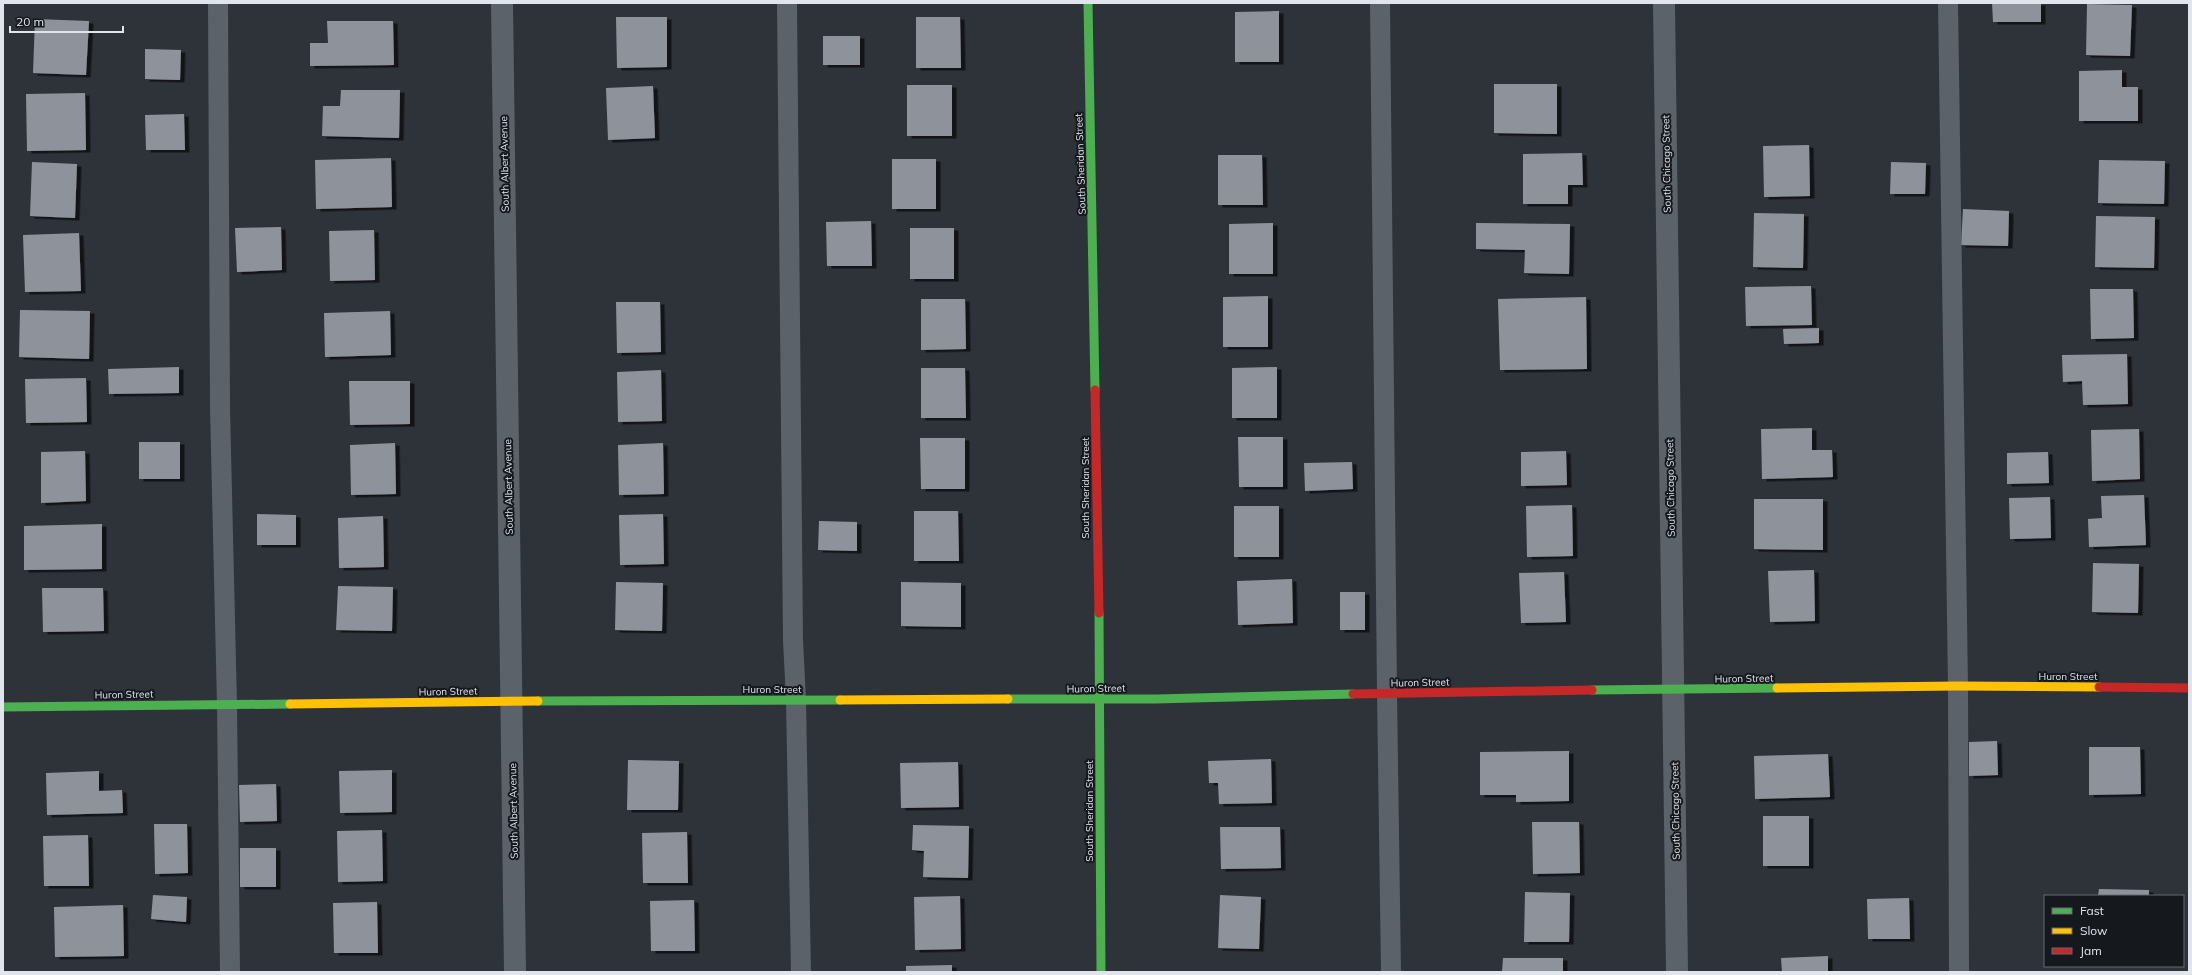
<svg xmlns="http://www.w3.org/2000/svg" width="2192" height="975" font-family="Mulish,sans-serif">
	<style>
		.building { fill: #8e939b; filter: url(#shadow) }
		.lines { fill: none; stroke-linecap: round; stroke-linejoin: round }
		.lane { stroke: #5c626a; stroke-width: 20 }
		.street { stroke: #5c626a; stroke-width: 22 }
		.fast { stroke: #4caf50; stroke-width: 9 }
		.slow { stroke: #ffc107; stroke-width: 9 }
		.jam { stroke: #c62828; stroke-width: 9 }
		.labels { text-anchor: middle; stroke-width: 4; stroke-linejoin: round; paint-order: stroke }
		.street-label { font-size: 10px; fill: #e0e5ed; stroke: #15191e }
	</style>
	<defs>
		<filter id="shadow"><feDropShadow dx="4.5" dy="2.5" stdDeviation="0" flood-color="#0009"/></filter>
	</defs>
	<rect width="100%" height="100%" fill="#2e3239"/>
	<path class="building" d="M1992 3H2041V22H1993Z
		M2087 4 2132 5 2130 56 2086 55Z
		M1279 11V62H1235V12Z
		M616 17H667V67L617 68Z
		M916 17H960L961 68H916Z
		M35 19 89 21 86 75 33 73Z
		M327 21H393L394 65 310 66V43H328Z
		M823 36H860V65H823Z
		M145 49 181 50 180 80 145 79Z
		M2122 70V87H2138V121H2079V71Z
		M1494 84H1557V134L1494 133Z
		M907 85H952V136H907Z
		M653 86 655 138 608 140 606 88Z
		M341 90H400L399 138 322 136 323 106H340Z
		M85 93 86 150 27 151 26 94Z
		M184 114 185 150H146L145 115Z
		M1809 145 1810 196 1764 197 1763 146Z
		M1582 153 1583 185H1568V204H1523V154Z
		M1218 155H1262L1263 205H1218Z
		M391 158 392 207 316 209 315 160Z
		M892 159H936V209H892Z
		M2099 160 2165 161 2164 204 2098 203Z
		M32 162 77 164 75 218 30 216Z
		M1891 162 1926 163 1925 194H1890Z
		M1963 209 2009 211 2008 246 1961 245Z
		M1754 213 1804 214 1803 268 1753 267Z
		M2096 216 2155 217 2154 268 2095 267Z
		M871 221 872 266H827L826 222Z
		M1273 223V274H1229V224Z
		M1476 223 1570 224 1569 274 1524 273 1525 250 1476 249Z
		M281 227 282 270 237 272 235 228Z
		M910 228H954V279H910Z
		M374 230 375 280 330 281 329 231Z
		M79 233 81 291 25 292 23 235Z
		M1811 286 1812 325 1746 326 1745 287Z
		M2090 289H2133L2134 338 2091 339Z
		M1268 296V347H1223V297Z
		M1586 297 1587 369 1500 370 1498 299Z
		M921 299H965L966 349 921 350Z
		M616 302H660L661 352 617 353Z
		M20 310 90 311 89 359 19 357Z
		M390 311 391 355 325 357 324 313Z
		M1819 328V343L1784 344 1783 329Z
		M2127 354 2128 404 2083 405 2082 381 2063 382 2062 355Z
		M179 367V393L109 394 108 369Z
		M1277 367V418H1232V368Z
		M921 368H965L966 418H921Z
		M661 370 662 421 618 422 617 372Z
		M86 378 87 422 26 423 25 379Z
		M349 381H410V424L350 425Z
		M1812 428V450H1832L1833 477 1762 479 1761 429Z
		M2139 429 2140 479 2092 481 2091 430Z
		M1238 437H1283V487H1239Z
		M920 438H965V489H921Z
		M139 442H180V479H139Z
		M395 443 396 494 351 495 350 445Z
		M663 443 664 494 619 495 618 445Z
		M85 451 86 501 41 503V452Z
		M1566 451 1567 485 1521 486V452Z
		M2048 452 2049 483 2007 484V453Z
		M1352 462 1353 489 1305 491 1304 463Z
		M2144 495 2146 545 2089 547 2088 519 2102 518 2101 496Z
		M2050 497 2051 538 2010 539 2009 498Z
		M1754 499H1823V550L1754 549Z
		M1572 505 1573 556 1527 557 1526 506Z
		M1234 506H1279V557H1234Z
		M914 511H958L959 561H914Z
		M257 514 296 515V545H257Z
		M663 514 664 564 620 565 619 515Z
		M383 516 384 567 339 568 338 518Z
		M819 521 857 522V551L818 550Z
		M102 524V569L24 570V526Z
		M2093 563 2139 564 2138 613 2092 612Z
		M1814 570 1815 621 1770 622 1768 571Z
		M1564 572 1566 622 1521 623 1519 573Z
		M1292 579 1293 623 1238 625 1237 581Z
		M616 582 663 583 662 631 615 630Z
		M901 582 961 583V627L901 626Z
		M338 586 393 587 392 631 336 630Z
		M42 588H103L104 631 43 632Z
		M1340 592H1365V630H1340Z
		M1997 741 1998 775 1969 776V742Z
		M2089 747H2140L2141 794 2089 795Z
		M1569 751V801L1516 802V795H1480V752Z
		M1828 754 1830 797 1755 799 1754 756Z
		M1271 759 1272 803 1219 804 1218 783H1209L1208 761Z
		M628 760 679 761 678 810H627Z
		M958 762 959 807 901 808 900 763Z
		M392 770V812L340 813 339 771Z
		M99 771V791L122 790 123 813 47 815 46 773Z
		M276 784 277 821 240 822 239 785Z
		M1763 816H1809V866H1763Z
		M1532 822H1579L1580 873 1533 874Z
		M154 824H187L188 873 155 874Z
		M913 825 969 826 968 878 923 877 924 851 912 850Z
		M1220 827H1280L1281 868 1221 869Z
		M382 830 383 881 338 882 337 831Z
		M687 832 688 883H643L642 833Z
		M88 835 89 886H44L43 836Z
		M240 848H276V887H240Z
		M2099 889 2149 890V896H2098Z
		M1525 892 1570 893 1569 942H1524Z
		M153 895 187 897 186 922 151 919Z
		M1220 895 1261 897 1259 949 1218 948Z
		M960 896 961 949 915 950 914 897Z
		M1909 898 1910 939H1868L1867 899Z
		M694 900 695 951H651L650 901Z
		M377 902 378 953H334L333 903Z
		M123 905 124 956 55 957 54 907Z
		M1828 956V972H1782L1781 958Z
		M1503 958H1563V972H1502Z
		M952 965V972H906V966Z"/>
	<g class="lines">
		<path class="lane" d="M218 3 220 408 227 705 230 972
			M787 3 793 640 796 700 801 972
			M1380 3 1387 693 1391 972
			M1948 3 1958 686 1959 972"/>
		<path class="street" d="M502 3 515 972
			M1664 3 1677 972"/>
		<path class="fast" d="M1088 3 1095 390
			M1099 613 1101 972
			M1592 690 1777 688
			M1008 699H1156L1353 694
			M538 701 840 700
			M3 707 290 704"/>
		<path class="slow" d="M1777 688 1958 686 2099 687
			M840 700 1008 699
			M290 704 538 701"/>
		<path class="jam" d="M1095 390 1099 613
			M2099 687 2189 688
			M1353 694 1592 690"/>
	</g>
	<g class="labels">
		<g class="street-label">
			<text transform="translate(504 164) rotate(-91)" y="4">South Albert Avenue</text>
			<text transform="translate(1080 164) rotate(-92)" y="4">South Sheridan Street</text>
			<text transform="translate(1666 164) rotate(-91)" y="4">South Chicago Street</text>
			<text transform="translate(508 487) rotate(-91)" y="4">South Albert Avenue</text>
			<text transform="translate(1085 488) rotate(-90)" y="4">South Sheridan Street</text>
			<text transform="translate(1670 488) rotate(-91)" y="4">South Chicago Street</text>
			<text x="2068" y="680">Huron Street</text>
			<text transform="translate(1744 678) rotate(-1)" y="4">Huron Street</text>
			<text transform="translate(1420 682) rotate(-1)" y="4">Huron Street</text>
			<text transform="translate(1096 688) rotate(-1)" y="4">Huron Street</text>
			<text x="772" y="693">Huron Street</text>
			<text transform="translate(448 691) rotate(-1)" y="4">Huron Street</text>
			<text transform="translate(124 694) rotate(-1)" y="4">Huron Street</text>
			<text transform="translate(513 811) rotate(-91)" y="4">South Albert Avenue</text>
			<text transform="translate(1089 811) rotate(-90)" y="4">South Sheridan Street</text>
			<text transform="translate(1675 811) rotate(-91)" y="4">South Chicago Street</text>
		</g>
	</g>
	<rect width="2192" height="975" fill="none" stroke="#e0e5ed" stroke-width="8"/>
	<rect x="2044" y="895" width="140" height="72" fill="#15191e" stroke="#666b71"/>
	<rect x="2052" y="908" width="20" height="6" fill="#4caf50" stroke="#666b71"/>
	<text x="2080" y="915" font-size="12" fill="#e0e5ed">Fast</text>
	<rect x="2052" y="928" width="20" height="6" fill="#ffc107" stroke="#666b71"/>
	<text x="2080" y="935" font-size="12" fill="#e0e5ed">Slow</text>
	<rect x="2052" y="948" width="20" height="6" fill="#c62828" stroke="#666b71"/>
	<text x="2080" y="955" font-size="12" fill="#e0e5ed">Jam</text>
	<path d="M10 26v6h113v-6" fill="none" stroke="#e0e5ed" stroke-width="2"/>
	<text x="16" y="26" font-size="12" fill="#e0e5ed" stroke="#15191e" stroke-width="3" paint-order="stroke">20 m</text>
</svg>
